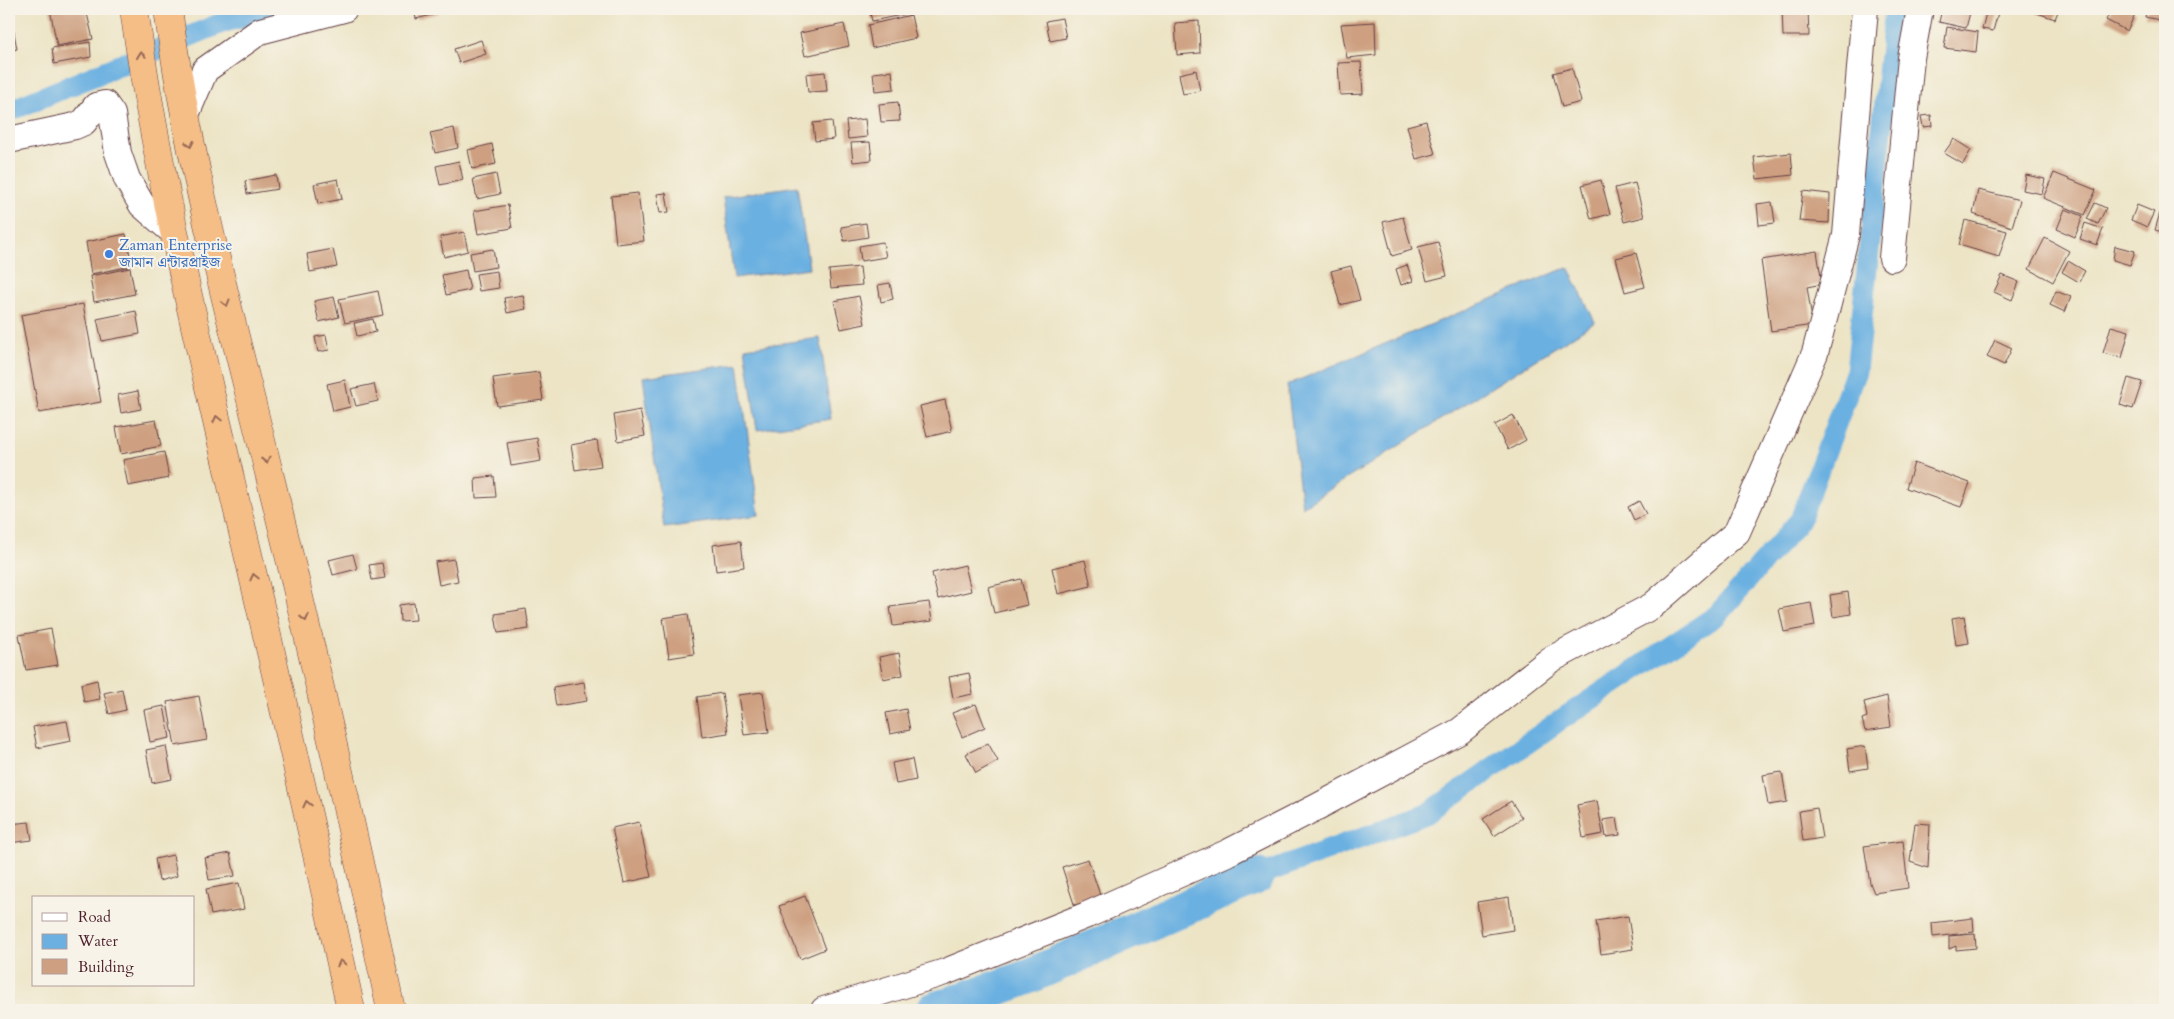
<svg xmlns="http://www.w3.org/2000/svg" width="2174" height="1019" font-family="Cardo,'Noto Serif Bengali',serif">
	<style>
		.water { fill: #6bb0e1; stroke: #5a6886 }
		.lines { fill: none; stroke-linecap: round; stroke-linejoin: round }
		.canal { stroke: #6bb0e1; stroke-width: 21 }
		.river { stroke: #6bb0e1; stroke-width: 36 }
		.building { fill: #cea081 }
		.minor-casing { stroke: #623d42; stroke-width: 28 }
		.highway-casing { stroke: #623d42; stroke-width: 29 }
		.minor { stroke: #fff; stroke-width: 26 }
		.highway { stroke: #f6be87; stroke-width: 28 }
		.oneway { stroke: #976754 }
		.shop-dot { fill: #3f7fe0; stroke: #f7f3e8; stroke-width: 2 }
		.labels { text-anchor: middle; stroke-width: 4; stroke-linejoin: round; paint-order: stroke }
		.shop-label { font-size: 15px; fill: #366cbe; stroke: #f7f3e8; text-anchor: start }
	</style>
	<rect width="100%" height="100%" fill="#f7f3e8"/>
	<filter id="ink" filterUnits="userSpaceOnUse"><feTurbulence type="fractalNoise" baseFrequency=".02" numOctaves="2"/><feDisplacementMap in="SourceGraphic" scale="10" xChannelSelector="R" yChannelSelector="G"/><feConvolveMatrix kernelMatrix="1 2 1 2 8 2 1 2 1" color-interpolation-filters="sRGB"/></filter>
	<filter id="wash" filterUnits="userSpaceOnUse"><feTurbulence type="fractalNoise" baseFrequency=".0096" numOctaves="4" result="noise"/><feDisplacementMap in="SourceGraphic" scale="20" xChannelSelector="R" yChannelSelector="G"/><feGaussianBlur stdDeviation="1.12" result="paint"/><feColorMatrix in="noise" values="0 0 0 0 0 0 0 0 0 0 0 0 0 0 0 0 0 1.4 0 .05"/><feComposite in="paint" operator="in"/></filter>
	<g filter="url(#wash)">
		<rect width="100%" height="100%" fill="#ece4c5"/>
		<path class="water" d="M797 186 809 268 734 278 723 197Z
			M1568 267 1595 322 1302 507 1287 385Z
			M820 338 831 419 757 430 745 348Z
			M738 364 759 515 664 528 643 377Z"/>
		<g class="lines">
			<path class="canal" d="M9 111 224 22 272 10
				M1257 876 1427 814 1559 721 1717 615 1800 520 1856 371 1895 9"/>
			<path class="river" d="M934 1010 1020 980 1257 876"/>
		</g>
		<g id="blocks">
			<path class="building" d="M50 9H86L93 39 57 46Z
				M414 9H438L439 13 416 19Z
				M869 9H916V12L872 21Z
				M1782 9H1808L1809 36H1783Z
				M1942 9H1971L1966 28 1939 22Z
				M1987 9H1999L1993 31 1982 29Z
				M2035 9H2059L2055 19 2034 12Z
				M2112 9H2129L2136 12 2127 31 2106 20Z
				M2147 9H2165V21L2145 17Z
				M911 15 916 38 872 48 868 25Z
				M1062 18 1066 38 1050 41 1046 21Z
				M1199 21 1200 53 1177 55 1175 23Z
				M9 22H12L17 49 9 51Z
				M1375 22 1376 55 1347 58 1341 24Z
				M844 24 849 46 805 56 800 33Z
				M1947 27 1978 32 1976 52 1944 48Z
				M481 40 486 54 459 63 454 49Z
				M90 42 91 57 54 64 52 48Z
				M1361 62 1363 94 1340 95 1338 63Z
				M1572 68 1581 102 1562 107 1553 73Z
				M1196 70 1200 91 1183 94 1179 74Z
				M892 71 894 89 875 91 873 73Z
				M825 72 827 91 808 92 806 74Z
				M898 102 900 121 881 122 879 104Z
				M1931 115 1932 126 1923 127 1921 116Z
				M865 119 867 137 848 139 846 121Z
				M832 121 834 139 815 141 813 123Z
				M1426 121 1435 154 1416 159 1407 126Z
				M454 128 458 148 435 153 430 133Z
				M1954 139 1971 150 1963 164 1944 153Z
				M870 142 872 160 853 162 851 143Z
				M492 144 496 164 472 169 468 150Z
				M1791 153 1793 175 1757 179 1754 157Z
				M459 161 463 180 440 185 436 166Z
				M2054 173 2096 190 2085 215 2043 198Z
				M496 174 500 194 477 199 473 179Z
				M276 175 278 189 247 194 245 181Z
				M2026 175 2045 179 2042 194 2023 190Z
				M338 179 342 199 318 204 314 184Z
				M1601 180 1610 214 1591 219 1582 185Z
				M1635 183 1644 217 1624 222 1615 188Z
				M1978 190 2020 200 2012 227 1973 214Z
				M1803 191 1830 194 1829 223 1799 221Z
				M638 193 644 241 616 244 611 196Z
				M666 193 669 212 660 213 657 194Z
				M1772 202 1775 223 1759 225 1757 204Z
				M2095 203 2106 208 2098 224 2087 219Z
				M508 205 512 228 478 234 474 211Z
				M2137 205 2154 212 2147 227 2131 220Z
				M2162 206 2165 207V233L2155 230Z
				M2065 209 2083 216 2075 237 2057 229Z
				M1403 217 1412 250 1392 256 1383 222Z
				M1965 220 2007 231 1999 257 1959 245Z
				M866 223 868 237 844 241 841 227Z
				M2085 223 2103 229 2097 245 2080 239Z
				M464 232 468 251 444 257 440 237Z
				M126 234 132 266 91 274 86 242Z
				M2045 238 2069 251 2053 282 2029 269Z
				M883 242 886 257 861 261 859 246Z
				M1438 242 1447 276 1427 281 1418 247Z
				M2115 246 2135 251 2130 265 2113 260Z
				M2163 246 2165 247V265L2159 264Z
				M333 249 337 267 310 272 307 254Z
				M493 249 496 267 473 271 470 253Z
				M1817 251 1822 284 1807 287 1813 325 1771 331 1761 260Z
				M1636 253 1645 287 1625 292 1616 258Z
				M2068 261 2085 271 2079 282 2062 272Z
				M1407 265 1413 281 1401 285 1396 269Z
				M1351 266 1360 300 1340 305 1331 271Z
				M860 267 862 285 831 288 829 270Z
				M130 268 135 294 94 302 90 276Z
				M466 270 470 290 446 295 442 275Z
				M497 271 499 288 479 291 476 274Z
				M2002 275 2019 282 2012 300 1994 292Z
				M890 283 893 299 881 302 878 285Z
				M378 291 383 315 345 323 339 299Z
				M2056 291 2071 297 2065 312 2050 305Z
				M523 295 526 309 507 313 504 298Z
				M859 296 865 324 841 329 834 301Z
				M334 297 339 317 319 322 314 301Z
				M83 304 101 402 39 413 21 315Z
				M136 311 140 334 102 341 97 319Z
				M373 319 376 332 357 336 354 323Z
				M2111 326 2129 331 2122 358 2103 353Z
				M326 335 329 350 318 352 315 337Z
				M1995 340 2012 348 2004 365 1987 357Z
				M539 372 543 400 497 406 493 378Z
				M2128 378 2142 382 2133 409 2120 405Z
				M345 380 350 407 333 411 327 384Z
				M374 384 378 401 356 406 351 389Z
				M138 391 141 409 121 413 118 395Z
				M945 400 952 431 927 437 920 406Z
				M640 410 645 436 618 441 614 415Z
				M1513 415 1526 440 1508 450 1495 425Z
				M156 420 161 446 121 454 116 427Z
				M537 438 541 461 511 466 507 443Z
				M597 440 601 466 575 470 571 445Z
				M164 452 169 478 128 486 123 460Z
				M1914 463 1970 483 1961 507 1906 488Z
				M494 476 496 497 476 498 475 478Z
				M1639 501 1646 514 1634 520 1628 507Z
				M741 541 744 567 716 571 713 545Z
				M353 554 357 569 333 575 329 560Z
				M454 559 458 581 439 585 435 562Z
				M1085 560 1091 586 1058 594 1052 568Z
				M382 563 385 578 372 580 369 565Z
				M965 565 971 591 938 599 932 573Z
				M1021 579 1027 605 994 613 988 587Z
				M1848 592 1851 614 1833 617 1830 595Z
				M929 602 932 621 893 626 890 607Z
				M414 603 416 620 400 621 399 605Z
				M1811 603 1815 626 1784 632 1779 609Z
				M526 609 529 629 498 633 495 614Z
				M688 614 694 654 669 658 663 618Z
				M1964 616 1969 643 1956 645 1952 618Z
				M51 629 58 665 26 670 19 635Z
				M899 653 903 675 883 679 879 657Z
				M969 673 973 694 953 698 949 677Z
				M97 680 100 699 84 702 81 684Z
				M584 682 587 701 556 706 553 687Z
				M122 689 126 710 109 714 104 693Z
				M763 692 769 732 744 735 738 695Z
				M722 693 728 733 702 737 697 697Z
				M199 696 207 740 175 746 167 702Z
				M1887 696 1891 727 1865 731 1862 719 1867 717 1864 702Z
				M976 704 985 727 962 737 952 713Z
				M164 706 170 738 150 742 144 710Z
				M906 709 910 730 890 734 886 713Z
				M67 721 71 741 37 748 33 727Z
				M988 743 998 761 976 773 966 754Z
				M166 746 172 779 152 783 146 750Z
				M1865 746 1868 768 1850 771 1847 749Z
				M912 759 916 780 896 784 892 763Z
				M1782 772 1787 802 1768 805 1763 775Z
				M1511 801 1522 818 1494 836 1483 819Z
				M1597 801 1603 834 1583 838 1577 805Z
				M1817 808 1822 838 1803 841 1799 811Z
				M1617 818 1620 835 1606 837 1603 820Z
				M29 822 32 840 9 843V824Z
				M639 822 651 877 624 883 612 828Z
				M1915 823 1930 824 1928 868 1910 862Z
				M1903 841 1908 888 1874 893 1870 883 1864 846Z
				M230 853 235 876 209 880 205 858Z
				M173 855 177 876 159 881 155 859Z
				M1088 859 1101 898 1075 907 1062 867Z
				M239 883 244 909 211 915 206 889Z
				M805 896 825 949 800 959 779 906Z
				M1509 897 1513 930 1482 935 1477 902Z
				M1628 916 1633 949 1601 954 1596 921Z
				M1973 918 1974 932 1933 937 1932 923Z
				M1975 934 1976 948 1956 950V946L1949 949V936Z"/>
		</g>
	</g>
	<g filter="url(#ink)">
		<use href="#blocks" fill-opacity="0" stroke="#623d42" stroke-width="1"/>
		<g class="lines">
			<defs>
				<path id="minor" d="M185 117 205 70 260 31 344 9
					M9 140 75 126 84 122 96 106 105 104 112 114 118 153 127 179 142 205 173 232
					M1892 258 1911 58 1920 9
					M824 1010 945 972 1087 915 1227 853 1317 807 1460 731 1550 660 1652 606 1737 532 1815 353 1846 235 1865 9"/>
				<path id="highway" d="M134 9C156 167 194 322 230 478 272 655 313 832 351 1010
					M168 9C189 168 232 321 270 477 314 654 353 832 391 1010"/>
			</defs>
			<use href="#minor" class="minor-casing"/>
			<use href="#highway" class="highway-casing"/>
			<use href="#minor" class="minor"/>
			<use href="#highway" class="highway"/>
		</g>
		<defs><path id="oneway-chevron" d="M-2-3.5L2.5 0L-2 3.5" fill="none" stroke-width="1.6" stroke-linecap="round" stroke-linejoin="round" transform="scale(1.25)"/></defs>
		<g class="oneway">
			<use href="#oneway-chevron" transform="translate(141 55) rotate(-98)"/>
			<use href="#oneway-chevron" transform="translate(190 144) rotate(79)"/>
			<use href="#oneway-chevron" transform="translate(226 303) rotate(75)"/>
			<use href="#oneway-chevron" transform="translate(217 419) rotate(-103)"/>
			<use href="#oneway-chevron" transform="translate(266 460) rotate(76)"/>
			<use href="#oneway-chevron" transform="translate(254 577) rotate(-103)"/>
			<use href="#oneway-chevron" transform="translate(305 618) rotate(76)"/>
			<use href="#oneway-chevron" transform="translate(307 804) rotate(-103)"/>
			<use href="#oneway-chevron" transform="translate(341 963) rotate(-102)"/>
		</g>
	</g>
	<circle class="shop-dot" cx="109" cy="254" r="5"/>
	<g class="labels">
		<g class="shop-label">
			<text x="119" y="250">Zaman Enterprise<tspan x="119" dy="17">জামান এন্টারপ্রাইজ</tspan></text>
		</g>
	</g>
	<rect width="2174" height="1019" fill="none" stroke="#f7f3e8" stroke-width="30"/>
	<rect x="32" y="896" width="162" height="90" fill="#f7f3e8" stroke="#b29e9c"/>
	<rect x="42" y="913" width="25" height="8" fill="#ffffff" stroke="#b29e9c"/>
	<text x="78" y="922" font-size="15" fill="#4a1f2b">Road</text>
	<rect x="42" y="934" width="25" height="15" fill="#6bb0e1" stroke="#b29e9c"/>
	<text x="78" y="946" font-size="15" fill="#4a1f2b">Water</text>
	<rect x="42" y="959" width="25" height="15" fill="#cea081" stroke="#b29e9c"/>
	<text x="78" y="972" font-size="15" fill="#4a1f2b">Building</text>
</svg>
